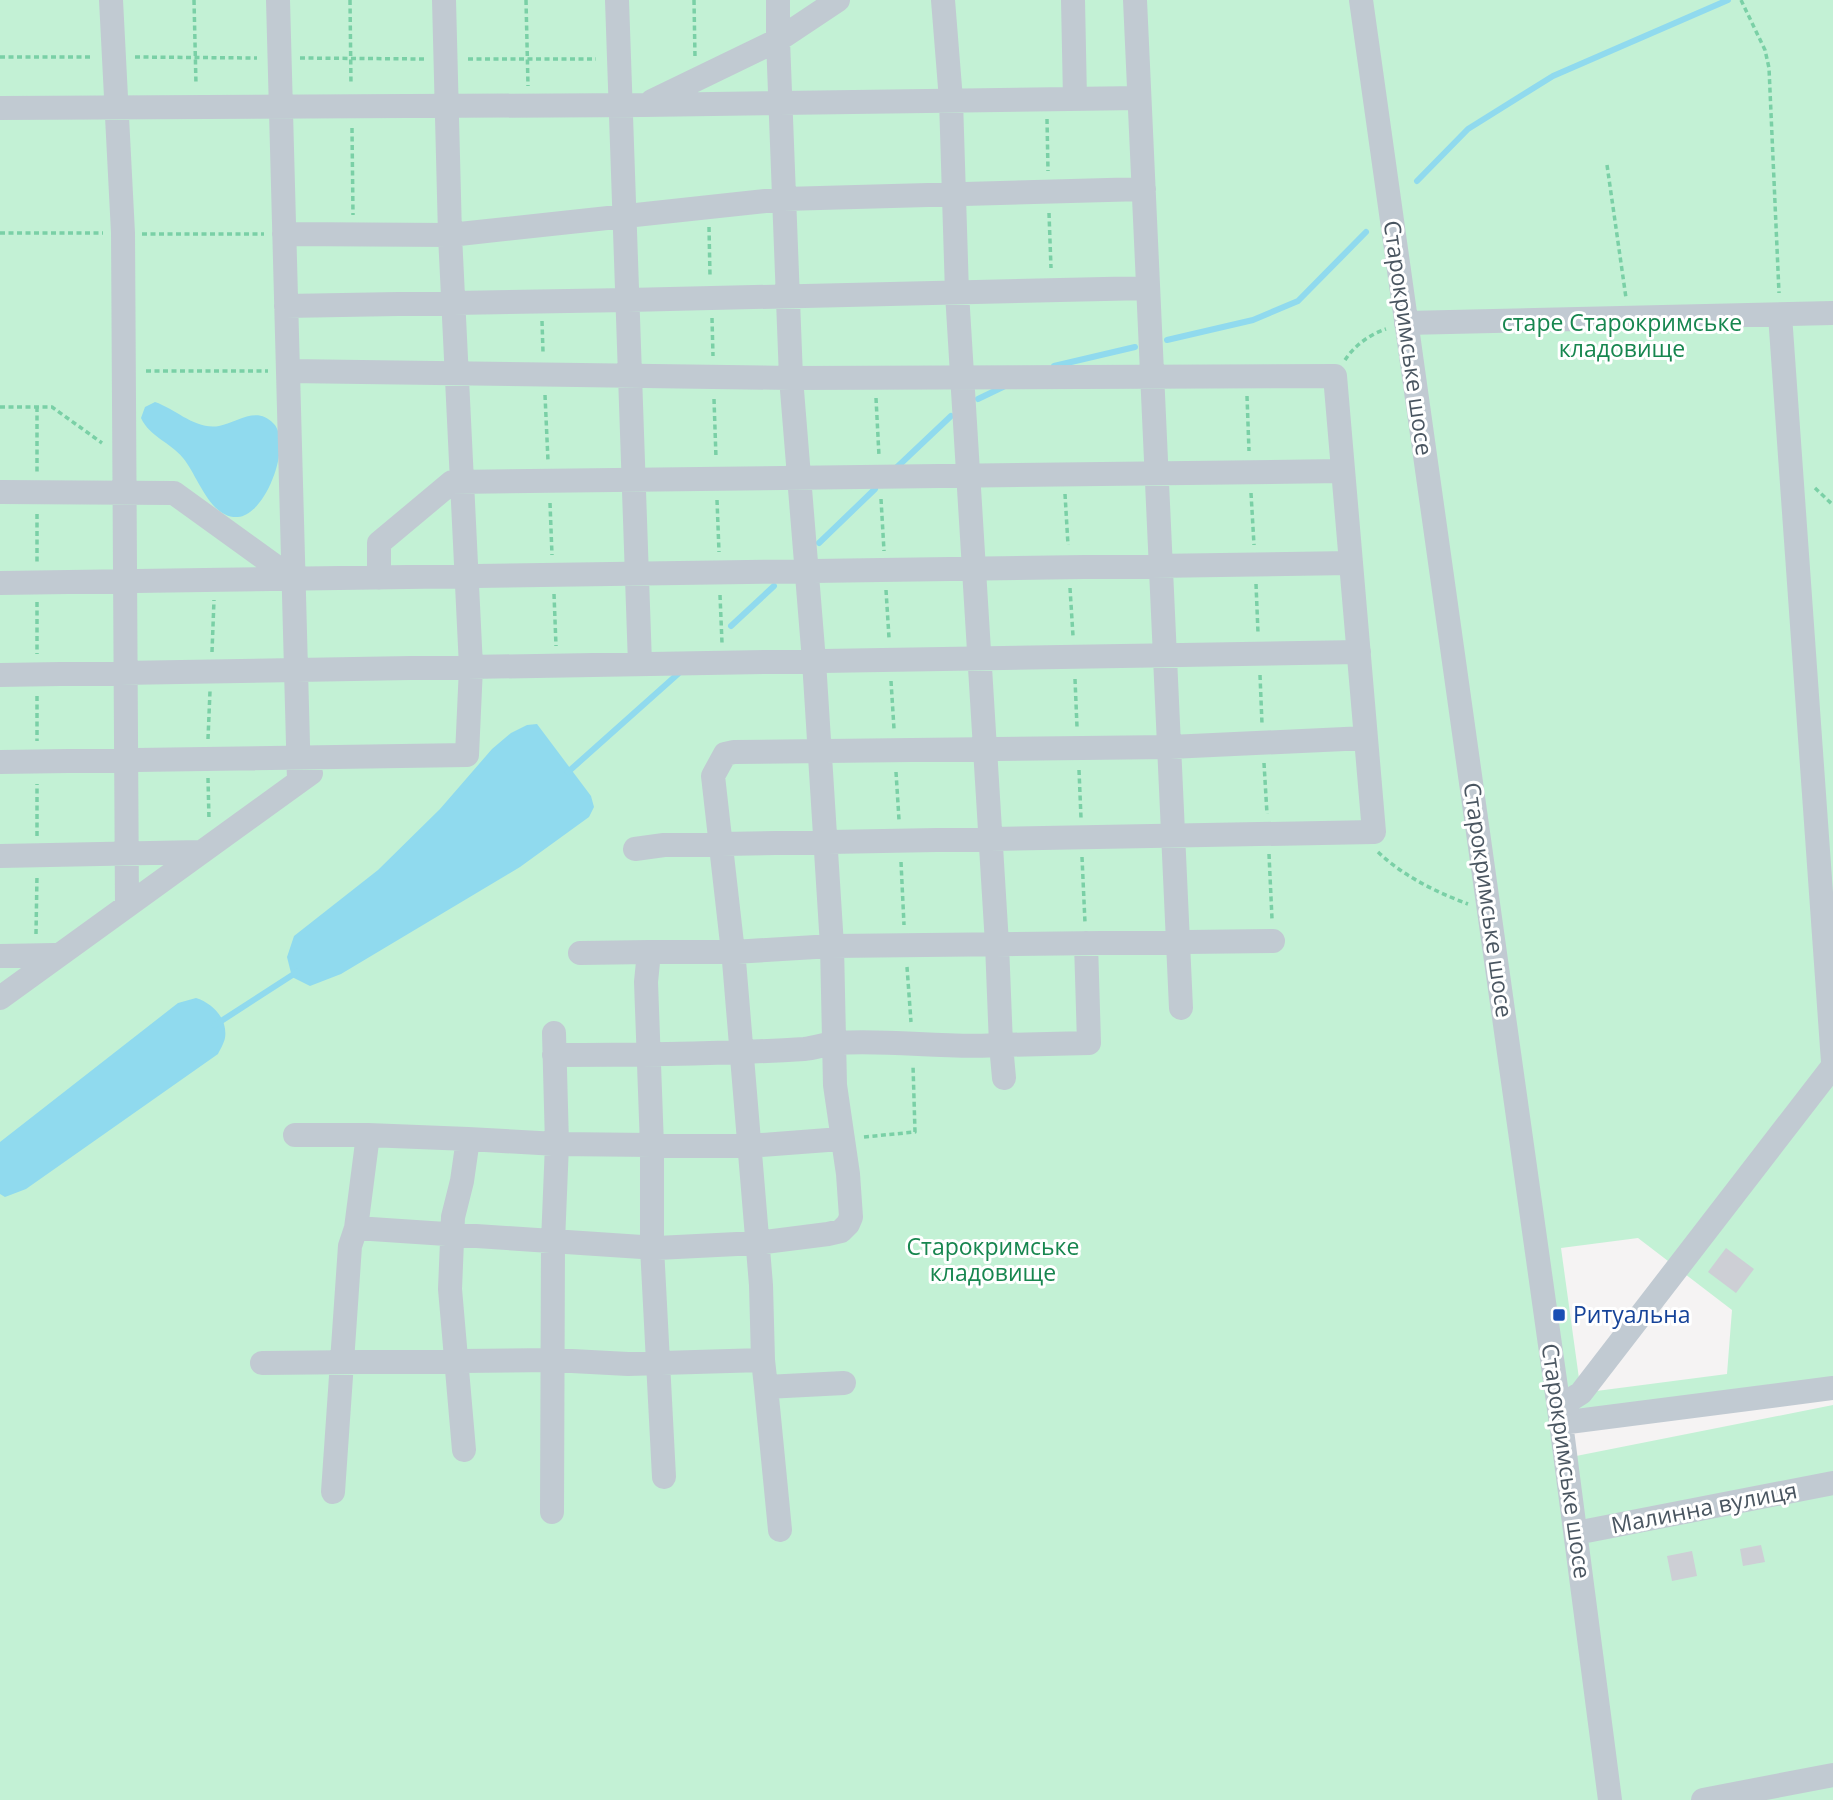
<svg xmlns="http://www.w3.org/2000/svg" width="1833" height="1800" font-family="'Open Sans',sans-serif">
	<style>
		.green { fill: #c3f1d5; fill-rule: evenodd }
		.water { fill: #90daee }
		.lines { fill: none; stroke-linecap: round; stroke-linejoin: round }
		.stream { stroke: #90daee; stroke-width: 6 }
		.building { fill: #cdcfd5 }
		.path { stroke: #7ad0a6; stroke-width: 3.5; stroke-dasharray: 5 3.5; stroke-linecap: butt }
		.minor { stroke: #c1cad2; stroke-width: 24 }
		.transit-dot { fill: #1a4fb4; stroke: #fff; stroke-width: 2.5 }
		.labels { text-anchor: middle; stroke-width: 6; stroke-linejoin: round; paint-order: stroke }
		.park-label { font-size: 23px; fill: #17864f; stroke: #fff }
		.street-label { font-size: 23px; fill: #4a5661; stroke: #fff }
		.transit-label { font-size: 23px; fill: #164399; stroke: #fff; text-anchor: start }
	</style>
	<rect width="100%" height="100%" fill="#f5f3f3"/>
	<path class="green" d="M0 0H1833V1388L1562 1423 1566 1458 1833 1405V1800H0ZM1638 1238 1732 1310 1727 1374 1581 1393 1561 1248Z"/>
	<path class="water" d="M155 402C176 409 195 430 219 426 238 422 257 405 274 424 292 444 266 515 238 517 210 519 198 476 183 458 170 442 150 437 141 418L145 407Z
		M537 724 591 796 594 807 589 817 520 867 341 974 310 986 292 977 287 957 294 936 378 870 440 809 492 749 511 733 527 725Z
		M196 998C212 1003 228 1018 225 1038 224 1043 220 1050 218 1054L26 1189 5 1197 0 1194V1142L178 1003Z"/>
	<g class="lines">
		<path class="stream" d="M1417 181 1468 129 1553 76 1728 0
			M1167 340 1253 320 1298 301 1366 232
			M1054 366 1135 347
			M978 399 1005 386
			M895 469 951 416
			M819 543 875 489
			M731 626 774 586
			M568 772 679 673
			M215 1025 297 972"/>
	</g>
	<path class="building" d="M1726 1248 1754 1269 1736 1293 1708 1272Z
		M1761 1545 1765 1562 1743 1566 1740 1549Z
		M1692 1551 1697 1576 1672 1581 1667 1556Z"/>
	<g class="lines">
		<path class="path" d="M194 0 196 85
			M350 0 351 85
			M526 0 528 86
			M694 0 695 57
			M1741 0 1765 50 1769 68 1779 293
			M0 57H92
			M135 57 257 58
			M300 58 425 59
			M468 59H596
			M1047 119 1048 171
			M352 128 353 215
			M1607 165 1626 298
			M1049 213 1051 268
			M709 227 710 276
			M0 233H103
			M142 234H264
			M712 318 713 356
			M542 321 543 352
			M1345 360C1354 346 1370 334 1386 329
			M146 371H268
			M545 395 548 461
			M1247 396 1249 451
			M876 398 879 456
			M714 399 716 458
			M0 407H52L102 443
			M37 407V472
			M1815 488 1833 505
			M1251 493 1254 545
			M1065 494 1068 545
			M881 499 884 551
			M717 500 719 552
			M550 503 552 555
			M37 514V563
			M1256 584 1258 633
			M1070 588 1073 636
			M886 590 889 638
			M554 594 556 646
			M720 595 722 643
			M37 602V654
			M212 652 214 600
			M1260 675 1262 724
			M1075 679 1077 727
			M891 681 894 729
			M37 696V741
			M208 739 210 691
			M1264 763 1267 814
			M1079 770 1081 818
			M896 772 899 820
			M208 778 209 820
			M37 836V784
			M1378 852C1403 876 1436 892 1468 904
			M1269 854 1272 919
			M1082 857 1085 923
			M901 862 904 925
			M36 934 37 875
			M907 967 911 1022
			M864 1137 915 1132 913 1065"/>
		<path class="minor" d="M111 0 123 233 127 905
			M278 0 299 781
			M617 0 640 664
			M943 0 951 100 957 293 997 944 1001 1045 1089 1043 1086 943
			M1073 0 1075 99
			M1135 0 1181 1008
			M1361 0 1561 1423 1610 1800
			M652 101 778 40 838 0
			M0 108 644 105 1139 98
			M284 234 450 235 784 199 1144 189
			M286 306 628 300 1148 288
			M1780 315 1833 1062
			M1406 323 1833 313
			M288 371 791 378 1335 376 1374 832 664 845 635 849
			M0 492 174 493 293 579
			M379 578V543L452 482 1343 471
			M0 583 1351 563
			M0 675 1359 652
			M0 762 467 755 471 667 450 235 444 0
			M0 856 200 852
			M649 952H733L832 946 1273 941
			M580 953 649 952 646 982 652 1146V1247L664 1477
			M0 956 55 955
			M0 998 311 773
			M554 1033 557 1144 748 1146 841 1139
			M554 1055C637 1055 721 1054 804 1049 815 1048 825 1044 836 1043 891 1039 946 1049 1001 1045L1004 1078
			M295 1135H368L356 1228 350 1246 333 1492
			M368 1135 468 1139
			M356 1228 657 1248 757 1243 828 1234 841 1231 848 1224 851 1217 848 1174 835 1085 832 946 814 661 791 378 778 40V0
			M763 1360 761 1285 734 961 713 776 725 754 734 752 1170 747 1366 738
			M262 1363 553 1360 628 1364 763 1360 766 1387
			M1559 1407 1581 1393 1833 1066
			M1561 1423 1833 1388
			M464 1450 450 1289 453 1217 462 1181 468 1139 557 1144 553 1242 552 1512
			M780 1530 766 1387 844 1383
			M1576 1533 1833 1483
			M1703 1800 1833 1775"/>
	</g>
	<rect class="transit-dot" x="1552" y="1308" width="14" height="14" rx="3.5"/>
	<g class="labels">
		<g class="park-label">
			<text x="1622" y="331">старе Старокримське<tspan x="1622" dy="26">кладовище</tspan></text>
			<text x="993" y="1255">Старокримське<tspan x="993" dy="26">кладовище</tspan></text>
		</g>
		<g class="street-label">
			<text transform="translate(1408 338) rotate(82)" y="8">Старокримське шосе</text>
			<text transform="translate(1488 900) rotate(82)" y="8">Старокримське шосе</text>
			<text transform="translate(1566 1461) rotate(82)" y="8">Старокримське шосе</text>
			<text transform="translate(1704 1508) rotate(-11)" y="8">Малинна вулиця</text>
		</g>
		<g class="transit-label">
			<text x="1573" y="1323">Ритуальна</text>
		</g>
	</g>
</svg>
